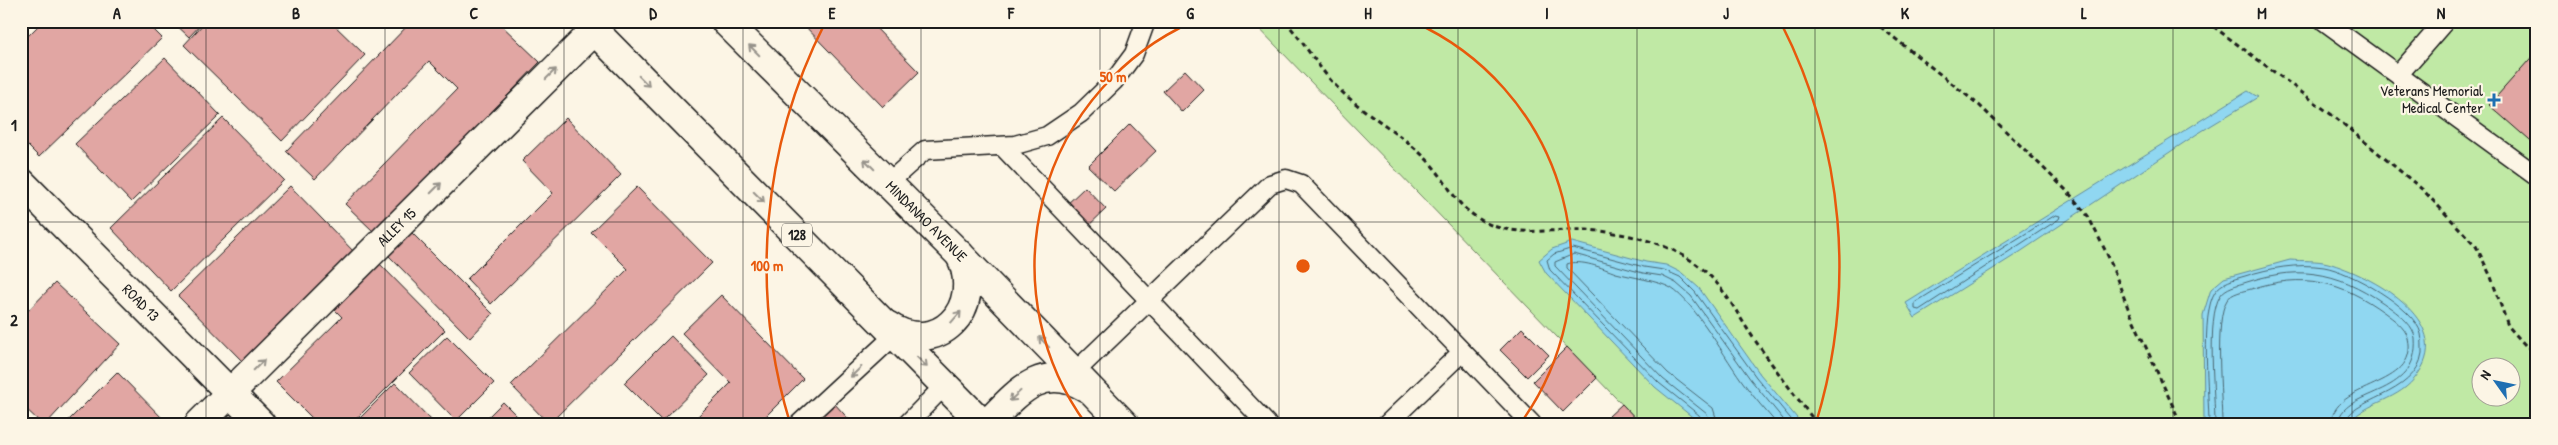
<svg xmlns="http://www.w3.org/2000/svg" width="2558" height="445" font-family="'Patrick Hand',sans-serif">
	<style>
		.green { fill: #c0e9a5; stroke: #6e8260; fill-rule: evenodd }
		.water { fill: #90d7f1; stroke: #628c9c }
		.lines { fill: none; stroke-linecap: round; stroke-linejoin: round }
		.shore { stroke: #4a6771; stroke-width: 1 }
		.building { fill: #e1a6a3; stroke: #1c1c1c }
		.lane-casing { stroke: #1c1c1c; stroke-width: 21 }
		.street-casing { stroke: #1c1c1c; stroke-width: 31 }
		.primary-casing { stroke: #1c1c1c; stroke-width: 31 }
		.path { stroke: #1c1c1c; stroke-width: 3; stroke-dasharray: 5 4; stroke-linecap: butt }
		.lane { stroke: #fcf5e5; stroke-width: 18 }
		.street { stroke: #fcf5e5; stroke-width: 28 }
		.primary { stroke: #fcf5e5; stroke-width: 28 }
		.oneway { stroke: #97938b }
		.grid { fill: none; stroke: #1c1c1c; stroke-width: 1; stroke-opacity: 0.55 }
		.ring { fill: none; stroke: #e8590c; stroke-width: 2.5 }
		.poi-dot { fill: #1f6fb2; stroke: #fcf5e5; stroke-width: 2 }
		.labels { text-anchor: middle; stroke-width: 4.5; stroke-linejoin: round; paint-order: stroke }
		.shield { fill: #fcf5e5; stroke: #5f5d58; stroke-width: 1 }
		.shield-label { font-size: 14px; font-weight: bold; fill: #1c1c1c }
		.poi-label { font-size: 15px; fill: #1c1c1c; stroke: #fcf5e5; text-anchor: end }
		.street-label { font-size: 15px; fill: #1c1c1c; stroke: #fcf5e5 }
		.centre { fill: #e8590c; stroke: #fcf5e5; stroke-width: 2.5 }
		.ring-label { font-size: 15px; text-anchor: middle; font-weight: bold; fill: #e8590c; stroke: #fcf5e5; stroke-width: 4.5; stroke-linejoin: round; paint-order: stroke }
		.neatline { fill: none; stroke: #1c1c1c; stroke-width: 2 }
		.grid-label { font-size: 16px; text-anchor: middle; font-weight: bold; fill: #1c1c1c }
	</style>
	<rect width="100%" height="100%" fill="#fcf5e5"/>
	<filter id="ink" filterUnits="userSpaceOnUse"><feTurbulence type="fractalNoise" baseFrequency=".02" numOctaves="2"/><feDisplacementMap in="SourceGraphic" scale="10" xChannelSelector="R" yChannelSelector="G"/><feConvolveMatrix kernelMatrix="1 2 1 2 8 2 1 2 1" color-interpolation-filters="sRGB"/></filter>
	<g filter="url(#ink)">
		<path class="green" d="M1252 21H2382L2402 26 2407 21H2537V424H1641ZM2480 368H2510V398H2480Z"/>
		<path class="water" d="M2248 91 2258 97 2197 134 2020 252 1915 318 1906 303Z
			M1572 242 1646 262 1666 265 1682 273 1699 288 1760 374 1802 424H1701L1655 387 1546 273 1539 260 1552 249Z
			M2290 260C2302 261 2317 260 2328 263 2370 275 2456 320 2418 374 2399 402 2367 400 2348 424H2204L2203 315 2211 289 2224 278Z"/>
		<g class="lines">
			<path class="shore" d="M2056 215 2060 216 2059 219 1919 310 1915 309V303Z
				M1704 424 1699 415 1659 383 1550 270 1547 260 1554 254 1573 248 1644 267 1664 270 1680 277 1695 292 1756 377 1795 424
				M1711 424 1707 414 1663 379 1555 266V262L1574 254 1643 273 1662 276 1676 283 1691 296 1751 380 1787 424
				M1718 424 1713 408 1668 373 1567 268V264C1581 259 1602 268 1616 273 1631 277 1659 281 1671 288 1696 304 1726 360 1745 385 1755 399 1766 411 1777 424
				M2209 424C2209 394 2200 315 2215 292 2221 282 2235 279 2245 276 2270 268 2297 263 2324 267 2349 271 2415 307 2421 334 2422 339 2422 347 2422 353 2416 397 2347 398 2345 424
				M2215 424C2215 395 2206 319 2220 296 2225 287 2238 285 2247 282 2305 263 2344 274 2392 309 2401 316 2414 326 2415 338 2420 400 2340 387 2338 424
				M2222 424C2222 397 2214 320 2227 300 2231 293 2244 291 2251 289 2303 272 2341 281 2385 313 2393 319 2405 327 2408 338 2420 390 2332 380 2331 424"/>
		</g>
		<path class="building" d="M21 21H28L21 28Z
			M43 21H145L162 38 39 157 21 139V43Z
			M172 21H204L189 37Z
			M206 21H330L365 55 282 141 184 45Z
			M412 21H497L540 62 375 233 345 204 457 89 429 61 315 179 286 151Z
			M800 21H869L919 72 883 107Z
			M2537 51V147L2489 105Z
			M165 58 220 115 131 202 75 144Z
			M1185 70 1204 90 1182 112 1163 91Z
			M223 118 284 180 171 291 111 228Z
			M566 118 621 175 491 304 467 279 553 193 522 161Z
			M1130 124 1156 151 1114 191 1088 166Z
			M290 186 358 256 246 365 178 296Z
			M637 187 712 263 549 424 511 385 628 269 591 232Z
			M1085 187 1106 209 1085 229 1064 207Z
			M409 230 493 314 470 338 386 253Z
			M371 255 445 330 351 424H318L276 382 342 317 325 300Z
			M55 283 120 344 46 424H42L21 404V318Z
			M721 295 803 379 758 424H690L731 383 682 333Z
			M1522 328 1549 355 1527 377 1500 350Z
			M447 336 494 383 456 421 409 373Z
			M671 336 709 375 662 421 624 383Z
			M1567 347 1597 378 1563 412 1533 381Z
			M117 372 168 424H65Z
			M395 383 435 424H354Z
			M503 402 525 424H481Z
			M834 403 853 424H812Z
			M1622 404 1641 424H1616L1609 416Z
			M21 415 30 423 29 424H21Z"/>
		<g class="lines">
			<defs>
				<path id="lane" d="M2324 21 2537 176
					M2398 75 2445 21
					M1002 146 1267 424
					M888 183 925 150 1015 145 1047 136 1081 113 1114 81 1134 54 1146 21
					M1074 373 1270 184 1286 179 1301 184 1532 424
					M799 424 895 335
					M907 424 945 385
					M1387 424 1462 352"/>
				<g id="street">
					<path id="s1" d="M21 182 261 424"/>
					<path id="s2" d="M199 424 594 31"/>
				</g>
				<g id="primary">
					<path d="M585 21 983 424"/>
					<path id="s3" d="M725 21 960 255 1124 424"/>
					<path d="M887 325C936 359 986 309 960 255"/>
					<path d="M987 424C1017 393 1042 361 1087 388"/>
				</g>
			</defs>
			<use href="#lane" class="lane-casing"/>
			<use href="#street" class="street-casing"/>
			<use href="#primary" class="primary-casing"/>
			<path class="path" d="M1285 21C1303 41 1316 64 1334 84 1364 116 1407 134 1435 169 1450 187 1454 202 1476 217 1509 240 1550 228 1587 230 1624 232 1671 243 1700 267 1722 284 1735 310 1750 333 1771 364 1794 394 1817 424
				M1873 21 1979 105 2068 192 2088 216 2109 258 2128 308 2181 424
				M2206 21 2336 118 2423 190 2476 246 2491 277 2508 326 2526 346 2537 351"/>
			<use href="#lane" class="lane"/>
			<use href="#street" class="street"/>
			<use href="#primary" class="primary"/>
		</g>
		<defs><path id="oneway-shaft" d="M-6 0H5M1.5-3L5.5 0L1.5 3" fill="none" stroke-width="1.6" stroke-linecap="round" stroke-linejoin="round" transform="scale(1.25)"/></defs>
		<g class="oneway">
			<use href="#oneway-shaft" transform="translate(754 50) rotate(-135)"/>
			<use href="#oneway-shaft" transform="translate(551 74) rotate(-45)"/>
			<use href="#oneway-shaft" transform="translate(644 81) rotate(45)"/>
			<use href="#oneway-shaft" transform="translate(869 164) rotate(-135)"/>
			<use href="#oneway-shaft" transform="translate(436 188) rotate(-45)"/>
			<use href="#oneway-shaft" transform="translate(759 197) rotate(45)"/>
			<use href="#oneway-shaft" transform="translate(956 317) rotate(-49)"/>
			<use href="#oneway-shaft" transform="translate(1044 342) rotate(-134)"/>
			<use href="#oneway-shaft" transform="translate(922 362) rotate(45)"/>
			<use href="#oneway-shaft" transform="translate(259 365) rotate(-45)"/>
			<use href="#oneway-shaft" transform="translate(856 372) rotate(136)"/>
			<use href="#oneway-shaft" transform="translate(1015 396) rotate(137)"/>
		</g>
	</g>
	<path class="grid" d="M206 21V424M385 21V424M564 21V424M743 21V424M921 21V424M1100 21V424M1279 21V424M1458 21V424M1637 21V424M1815 21V424M1994 21V424M2173 21V424M2352 21V424M21 222H2537"/>
	<g class="ring">
		<path d="M1086 424A268 268 0 0 1 1192 22M1414 22A268 268 0 0 1 1520 424"/>
		<path d="M790 423A536 536 0 0 1 825 23M1781 23A536 536 0 0 1 1816 423"/>
	</g>
	<path class="poi-dot" d="M2491.5 92.5h5v5h5v5h-5v5h-5v-5h-5v-5h5z"/>
	<g class="labels">
		<rect class="shield" x="782" y="223.5" width="30" height="23" rx="4"/>
		<g class="shield-label">
			<text x="797" y="240">128</text>
		</g>
		<g class="poi-label">
			<text x="2483" y="96">Veterans Memorial<tspan x="2483" dy="17">Medical Center</tspan></text>
		</g>
		<g class="street-label">
			<text dy="5" stroke="none"><textPath href="#s3" startOffset="284">MINDANAO AVENUE</textPath></text>
			<text dy="5" stroke="none"><textPath href="#s2" startOffset="279">ALLEY 15</textPath></text>
			<text dy="5" stroke="none"><textPath href="#s1" startOffset="170">ROAD 13</textPath></text>
		</g>
	</g>
	<circle cx="1303" cy="266" r="8" class="centre"/>
	<g class="ring-label">
		<text x="1113" y="82">50 m</text>
		<text x="767" y="271">100 m</text>
	</g>
	<rect width="2558" height="445" fill="none" stroke="#fcf5e5" stroke-width="55"/>
	<g transform="translate(2496 382) rotate(303)"><circle r="24" fill="#fcf5e5" stroke="#a29e95"/>
	<path d="M0-4L9 19L0 12L-9 19Z" fill="#1f6fb2"/>
	<text y="-8" font-size="14" font-weight="bold" text-anchor="middle" fill="#1c1c1c">N</text>
	</g>
	<rect x="28" y="28" width="2502" height="390" class="neatline"/>
	<g class="grid-label">
		<text x="117" y="19">A</text>
		<text x="296" y="19">B</text>
		<text x="474" y="19">C</text>
		<text x="653" y="19">D</text>
		<text x="832" y="19">E</text>
		<text x="1011" y="19">F</text>
		<text x="1190" y="19">G</text>
		<text x="1368" y="19">H</text>
		<text x="1547" y="19">I</text>
		<text x="1726" y="19">J</text>
		<text x="1905" y="19">K</text>
		<text x="2084" y="19">L</text>
		<text x="2262" y="19">M</text>
		<text x="2441" y="19">N</text>
		<text x="14" y="131">1</text>
		<text x="14" y="326">2</text>
	</g>
</svg>
